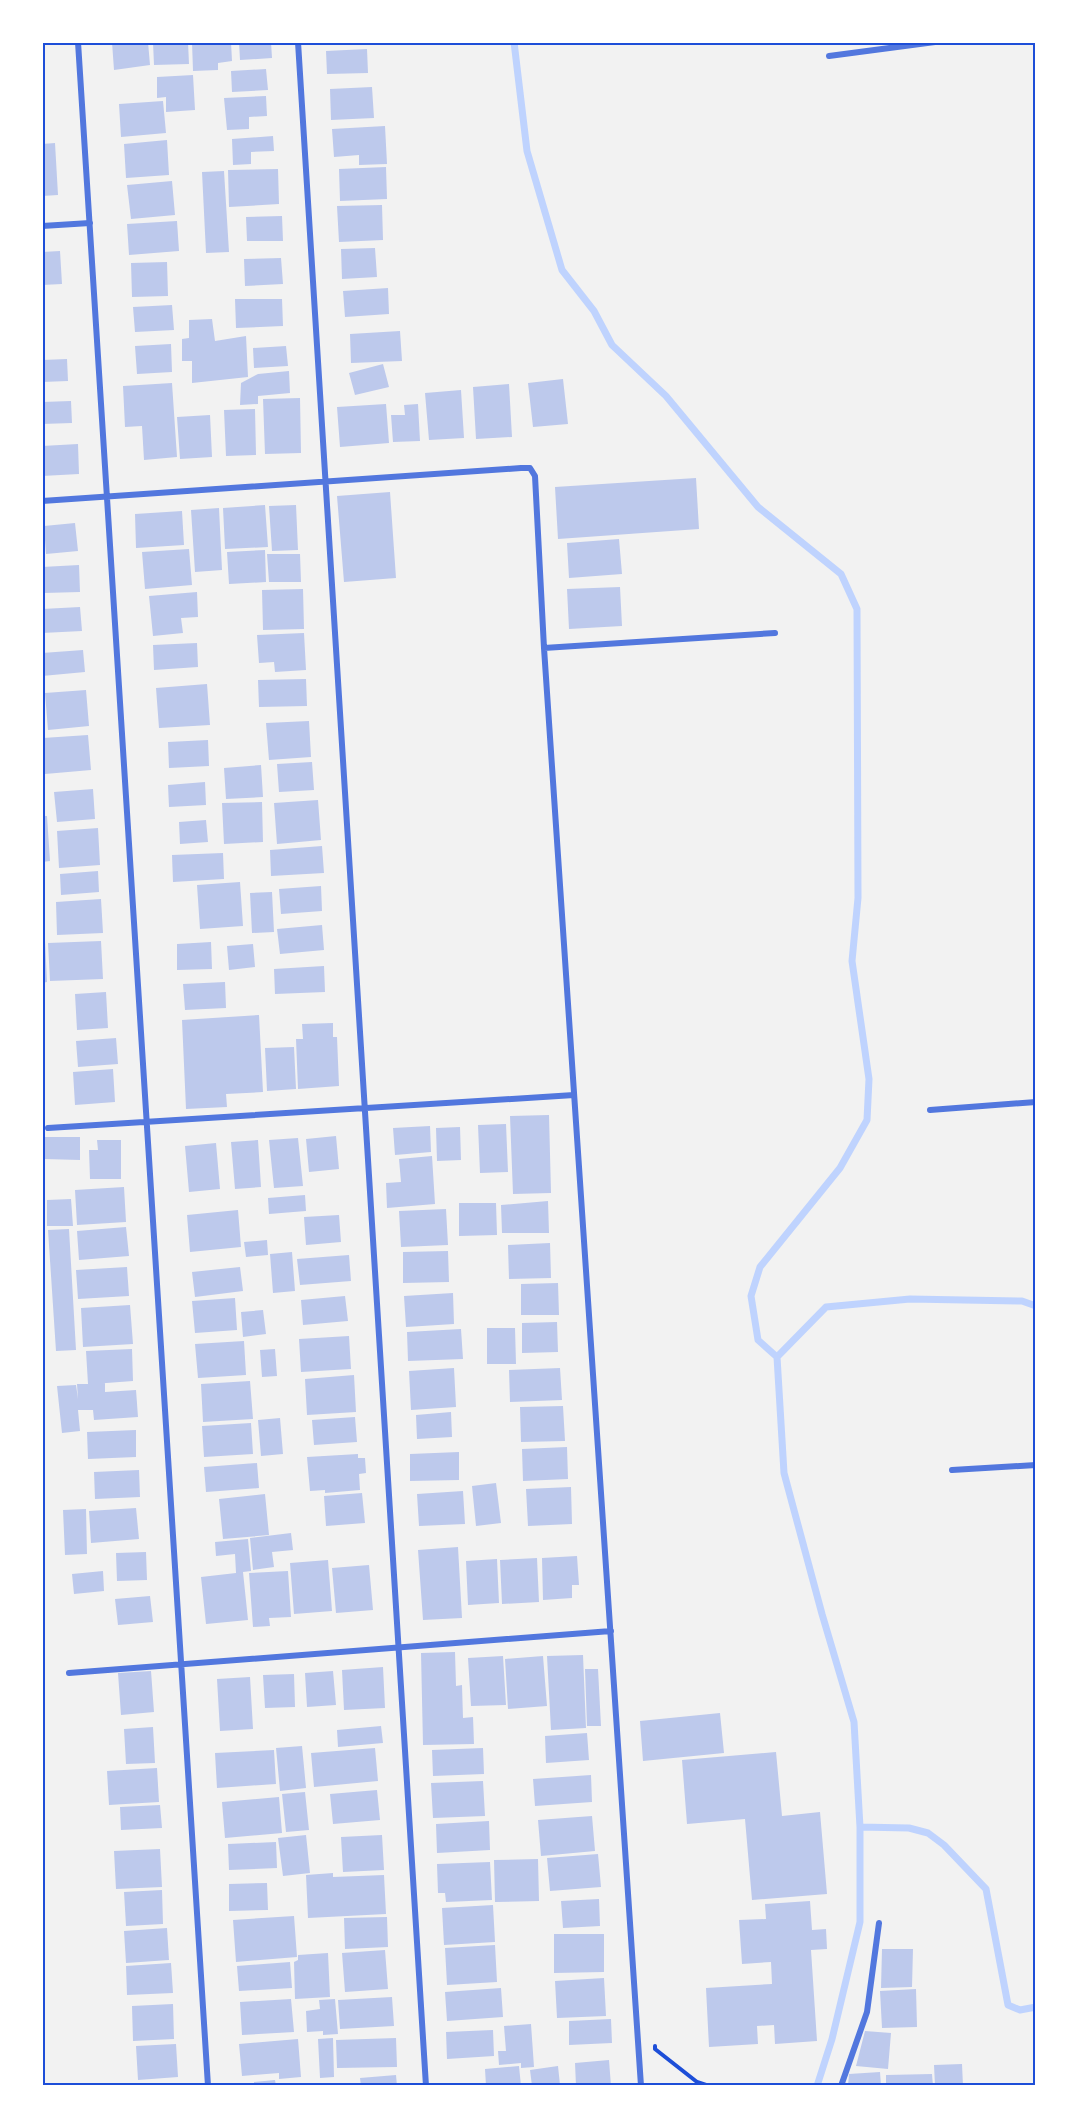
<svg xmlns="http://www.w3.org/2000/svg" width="1078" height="2128" font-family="'Libre Baskerville',serif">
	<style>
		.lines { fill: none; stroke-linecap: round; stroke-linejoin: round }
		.stream { stroke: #bfd3fe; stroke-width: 7 }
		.building { fill: #bdc9ec }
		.path { stroke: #1d4ed8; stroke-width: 4 }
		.minor { stroke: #5277de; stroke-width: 6 }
		.neatline { fill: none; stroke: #1d4ed8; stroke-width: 2 }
	</style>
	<rect width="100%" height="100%" fill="#f2f2f2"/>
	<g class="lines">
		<path class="stream" d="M514 42 527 151 562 270 594 311 612 345 666 396 758 507 841 574 857 609 858 898 852 961 869 1079 867 1120 840 1168 760 1267 751 1296 758 1340 777 1357
			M860 1827 909 1828 928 1833 944 1845 986 1889 1008 2005 1020 2010 1036 2007
			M817 2086 832 2039 860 1922V1827L854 1722 822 1614 784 1473 777 1357 826 1307 910 1299 1022 1301 1036 1306"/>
	</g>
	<path class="building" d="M112 42H148L150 65 114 70Z
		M153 42H188L189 64 154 65Z
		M192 42H231L232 61 218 63V70L193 71Z
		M239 42H271L272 58 240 60Z
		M367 49 368 73 327 74 326 51Z
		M266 69 268 90 232 92 231 71Z
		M193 75 195 110 166 112V97L157 98V77Z
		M372 87 374 118 331 120 330 89Z
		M266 96 267 116 249 117V129L227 130 224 98Z
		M163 101 166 133 121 137 119 104Z
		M385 126 387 164 359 165V155L334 157 332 129Z
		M273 136 274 151 251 152V164L233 165 232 139Z
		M167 140 169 175 126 178 124 144Z
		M55 143 58 195 42 196V144Z
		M386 167 387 199 340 201 339 169Z
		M278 169 279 204 229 207 228 170Z
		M224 171 229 252 206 253 202 172Z
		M172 181 175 215 131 219 127 185Z
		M382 205 383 240 339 242 337 206Z
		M282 216 283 241H247L246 217Z
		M177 221 179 251 129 255 127 224Z
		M375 248 377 277 342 279 341 249Z
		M60 251 62 284 42 285V252Z
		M281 258 283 284 245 286 244 259Z
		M167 262 168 296 132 297 131 263Z
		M388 288 389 314 345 317 343 291Z
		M235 299H282L283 326 236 328Z
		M172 305 174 330 135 332 133 307Z
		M212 319 215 341 246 336 248 377 192 383V361H182V339L189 338V320Z
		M400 331 402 361 351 363 350 334Z
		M171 344 172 372 137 374 135 346Z
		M286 346 288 366 254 368 253 348Z
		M67 359 68 381 42 382V360Z
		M383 364 389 387 355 395 349 373Z
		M289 371 290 393 258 396V404L240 405 241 383 258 374Z
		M563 379 568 424 533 427 528 383Z
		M172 383 177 457 144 460 142 426 125 427 123 386Z
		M509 384 512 437 476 439 473 387Z
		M461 390 464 438 429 440 425 393Z
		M300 398 301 453 265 454 263 399Z
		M71 401 72 423 42 424V402Z
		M386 404 389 443 340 447 337 407Z
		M418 404 420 441 393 442 391 415H405L404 405Z
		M255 409 256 455 226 456 224 410Z
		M210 415 212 457 180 459 177 417Z
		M78 444 79 474 42 476V446Z
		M696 478 699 529 558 539 555 487Z
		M390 492 396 578 344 582 337 496Z
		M265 505 268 547 225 549 223 508Z
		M296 505 298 550 272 551 269 506Z
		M219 508 222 570 195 572 191 510Z
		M182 511 184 545 136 548 135 514Z
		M75 523 78 551 46 554 44 526Z
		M619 539 622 574 569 578 567 543Z
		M189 549 192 585 145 589 142 552Z
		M265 550 266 582 229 584 227 552Z
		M267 554H300L301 582H269Z
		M79 565 80 592 44 593 42 567Z
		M620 587 622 626 569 629 567 589Z
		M303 589 304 629 263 630 262 590Z
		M197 592 198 617 181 618 183 633 153 636 149 596Z
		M80 607 82 631 42 633V609Z
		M304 633 306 670 275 672 274 662 259 663 257 635Z
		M197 643 198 667 154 670 153 645Z
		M83 650 85 672 42 676V653Z
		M306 679 307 706 259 707 258 680Z
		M207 684 210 725 159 728 156 688Z
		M86 690 89 726 48 730 45 693Z
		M309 721 311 757 269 760 266 723Z
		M88 735 91 770 45 774 43 738Z
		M208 740 209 766 169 768 168 742Z
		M312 762 314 790 279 792 277 764Z
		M261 765 263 797 226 799 224 768Z
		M205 782 206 805 169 807 168 785Z
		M93 789 95 819 57 822 54 792Z
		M318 800 321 840 277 844 274 803Z
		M262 802 263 842 224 844 222 803Z
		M42 816H47L50 861 42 862Z
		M206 820 208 842 180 844 179 822Z
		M98 828 100 865 59 868 57 831Z
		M322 846 324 873 271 876 270 850Z
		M223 853 224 879 173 882 172 855Z
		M98 871 99 892 61 895 60 874Z
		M240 882 243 926 200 929 197 885Z
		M321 886 322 911 281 914 279 889Z
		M272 892 274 932 252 933 250 893Z
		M101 899 103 933 57 935 56 902Z
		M322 925 324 950 280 954 277 929Z
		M42 940H45L47 982 42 983Z
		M101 941 103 979 50 981 48 943Z
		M211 942 212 969 177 970V944Z
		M253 944 255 967 229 970 227 946Z
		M324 966 325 992 275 994 274 969Z
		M225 982 226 1008 185 1010 183 984Z
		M106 992 108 1028 77 1030 75 994Z
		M259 1015 263 1092 226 1094 227 1107 186 1109 182 1020Z
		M333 1023V1037H337L339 1086 298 1089 296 1039H303L302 1024Z
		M116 1038 118 1064 78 1067 76 1041Z
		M294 1047 296 1089 267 1091 265 1048Z
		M113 1069 115 1102 75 1105 73 1072Z
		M549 1115 551 1193 513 1194 510 1116Z
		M506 1124 508 1172 480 1173 478 1125Z
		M430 1126 431 1152 395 1155 393 1128Z
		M460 1127 461 1160 437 1161 436 1128Z
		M336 1136 339 1169 309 1172 306 1139Z
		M45 1137H80V1160L44 1159Z
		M298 1138 303 1186 274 1188 269 1140Z
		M97 1140H121V1179H90L89 1150H98Z
		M258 1140 261 1187 235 1189 231 1142Z
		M216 1143 220 1189 189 1192 185 1146Z
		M432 1156 435 1204 387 1208 386 1183 401 1182 399 1159Z
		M124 1187 126 1222 77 1225 75 1190Z
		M305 1195 306 1211 269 1214 268 1198Z
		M71 1199 73 1226H47V1200Z
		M548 1201 549 1233H502L501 1205Z
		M459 1203H496L497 1235 459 1236Z
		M446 1209 448 1245 401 1247 399 1211Z
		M238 1210 241 1247 190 1252 187 1215Z
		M339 1215 341 1242 306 1245 304 1217Z
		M126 1227 129 1256 79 1260 77 1231Z
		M69 1229 76 1350 56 1351 48 1230Z
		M267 1240 268 1255 246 1257 244 1242Z
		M550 1243 551 1278 509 1279 508 1245Z
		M448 1251 449 1282 403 1283V1252Z
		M292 1252 295 1291 273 1293 270 1254Z
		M349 1255 351 1281 300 1285 297 1259Z
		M127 1267 129 1296 78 1299 76 1270Z
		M240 1267 243 1291 195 1297 192 1272Z
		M558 1283 559 1315H521V1284Z
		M453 1293 454 1324 406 1327 404 1296Z
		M345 1296 348 1321 303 1325 301 1300Z
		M235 1298 237 1330 195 1333 192 1301Z
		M130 1305 133 1344 83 1347 81 1308Z
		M263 1310 266 1334 243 1337 241 1312Z
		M557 1322 558 1352 522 1353V1323Z
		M487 1328H515L516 1364H487Z
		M461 1329 463 1359 408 1361 407 1332Z
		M349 1336 351 1369 301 1372 299 1339Z
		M244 1341 246 1375 198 1378 195 1344Z
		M132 1349 133 1381 93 1384 105 1383V1392L136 1390 138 1417 94 1420 93 1410H78L80 1431 62 1433 57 1386 76 1385 78 1399 77 1384H88L86 1351Z
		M275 1349 277 1376 262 1377 260 1350Z
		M454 1368 456 1407 411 1410 409 1371Z
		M560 1368 562 1400 510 1402 509 1370Z
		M354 1375 356 1412 307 1415 305 1379Z
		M250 1381 253 1419 203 1422 201 1384Z
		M563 1406 565 1441 521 1442 520 1407Z
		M451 1412 452 1437 417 1439 416 1415Z
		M355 1417 357 1442 314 1445 312 1420Z
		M280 1418 283 1454 261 1456 258 1420Z
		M251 1423 253 1454 204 1457 202 1426Z
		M136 1430V1457L88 1459 87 1432Z
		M567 1447 568 1479 523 1481 522 1449Z
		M459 1452V1480L410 1481V1454Z
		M358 1454V1458H365L366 1473 359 1474 360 1490 325 1493V1490L310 1491 307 1457Z
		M257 1463 259 1488 206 1492 204 1467Z
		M139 1470 140 1497 95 1499 94 1472Z
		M496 1483 501 1523 476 1526 472 1486Z
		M571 1487 572 1524 528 1526 526 1489Z
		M463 1491 465 1524 419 1526 417 1494Z
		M362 1493 365 1523 326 1526 324 1496Z
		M265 1494 269 1535 223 1539 219 1499Z
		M136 1508 139 1539 91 1543 89 1511Z
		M86 1509 87 1554 65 1555 63 1510Z
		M291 1533 293 1550 272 1552 274 1567 253 1570 250 1538Z
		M248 1539 251 1571 243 1572 248 1620 206 1624 201 1577 236 1573 235 1554 216 1556 215 1542Z
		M458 1547 462 1618 423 1620 418 1550Z
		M146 1552 147 1580 117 1581 116 1553Z
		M577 1556 579 1585H572V1598L543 1600 542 1558Z
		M537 1558 539 1602 502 1604 500 1560Z
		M497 1559 499 1603 468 1605 466 1561Z
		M328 1560 332 1611 294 1614 290 1563Z
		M369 1565 373 1610 336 1613 332 1568Z
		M103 1571 104 1591 74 1594 72 1574Z
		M288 1571 291 1617 269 1618 270 1626 253 1627 249 1573Z
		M150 1596 153 1622 118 1625 115 1599Z
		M455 1652 456 1686 462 1685 463 1718 473 1717 474 1744 423 1745 421 1653Z
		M583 1655 586 1728 551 1730 547 1656Z
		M503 1656 506 1705 471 1706 468 1658Z
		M543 1656 547 1706 508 1709 505 1659Z
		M383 1667 385 1708 344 1710 342 1670Z
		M585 1669H598L601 1726H587Z
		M151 1671 154 1712 121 1715 118 1673Z
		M333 1671 336 1705 307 1707 305 1673Z
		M294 1674 295 1707 265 1708 263 1675Z
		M250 1677 253 1729 220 1731 217 1679Z
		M720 1713 724 1753 643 1761 640 1721Z
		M381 1726 383 1743 338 1747 337 1730Z
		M153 1727 155 1763 126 1764 124 1729Z
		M587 1733 589 1760 546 1763 545 1736Z
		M302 1746 306 1788 280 1791 276 1748Z
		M375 1748 378 1781 314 1787 311 1753Z
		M483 1748 484 1774 433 1776 432 1750Z
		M274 1750 276 1784 217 1788 215 1753Z
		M776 1752 782 1816 820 1812 827 1894 752 1900 745 1819 687 1824 682 1760Z
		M157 1768 159 1802 109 1805 107 1771Z
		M591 1775 592 1802 535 1806 533 1779Z
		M483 1781 485 1816 433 1818 431 1783Z
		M377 1790 380 1820 333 1824 330 1794Z
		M305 1792 309 1830 286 1832 282 1794Z
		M279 1797 282 1833 225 1838 222 1802Z
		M160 1805 162 1828 121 1830 120 1807Z
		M592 1816 595 1851 541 1856 538 1820Z
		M489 1821 490 1850 437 1853 436 1824Z
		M306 1835 310 1873 283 1876 278 1838Z
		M382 1835 384 1870 343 1872 341 1837Z
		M276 1842 277 1868 229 1870 228 1844Z
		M160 1849 162 1887 116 1889 114 1851Z
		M598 1854 601 1887 550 1891 547 1858Z
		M538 1859 539 1901 495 1902 494 1860Z
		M490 1862 492 1900 446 1902 445 1893H438L437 1864Z
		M333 1873V1877L384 1875 386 1914 308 1918 306 1875Z
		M267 1883 268 1910 229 1911V1884Z
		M162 1890 163 1924 126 1926 124 1892Z
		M599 1899 600 1926 563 1928 561 1901Z
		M810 1901 812 1930 826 1929 827 1949 811 1950 817 2041 775 2044 774 2025 757 2026 758 2044 709 2047 706 1988 772 1984 771 1962 742 1964 739 1920 766 1919 765 1904Z
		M493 1905 495 1942 444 1945 442 1908Z
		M294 1916 297 1957 236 1962 233 1920Z
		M387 1917 388 1947 345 1949 344 1918Z
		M167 1928 169 1960 126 1963 124 1931Z
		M554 1934H604V1972L554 1973Z
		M495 1945 497 1982 447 1985 445 1948Z
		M882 1949H913L912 1987 881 1988Z
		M385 1950 388 1989 345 1992 342 1953Z
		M328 1953 330 1997 295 1999 294 1962 298 1960V1955Z
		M290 1962 292 1988 239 1991 237 1966Z
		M171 1963 173 1993 127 1995 126 1966Z
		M604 1978 606 2016 557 2018 555 1981Z
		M501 1988 503 2017 447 2021 445 1992Z
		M916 1989 917 2027 882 2028 880 1991Z
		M392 1997 394 2026 340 2029 338 2000Z
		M291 1999 294 2032 242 2035 240 2002Z
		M335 1999 338 2034 323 2035V2031L307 2032 306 2011 320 2009 319 2000Z
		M173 2004 174 2039 133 2041 132 2006Z
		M611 2019 612 2043 569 2045V2021Z
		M531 2024 534 2067 521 2068V2063L499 2065 498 2051H506L504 2026Z
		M493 2030 494 2056 447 2059 446 2032Z
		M865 2031 891 2033 888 2069 856 2066Z
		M333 2038 334 2077 320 2078 318 2039Z
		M396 2038 397 2067 337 2068 336 2040Z
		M298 2039 301 2077 279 2079V2073L242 2076 239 2044Z
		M176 2044 178 2077 138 2080 136 2046Z
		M609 2060 611 2086H576L575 2063Z
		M962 2064 963 2086H935L934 2065Z
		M519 2066 521 2086H486L485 2069Z
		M558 2066 560 2085 532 2086 530 2070Z
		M880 2072 881 2086H848L849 2074Z
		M932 2074 933 2086H886V2075Z
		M396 2075 397 2086H361L360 2078Z
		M275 2080 276 2086H254V2082Z"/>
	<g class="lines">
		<path class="path" d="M655 2046V2049L697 2082 709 2086"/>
		<path class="minor" d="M78 42 208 2086
			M298 42 426 2086
			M829 56 935 42
			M42 226 90 223
			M42 501 521 468H530L535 476 544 648 641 2086
			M544 648 775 633
			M930 1110 1036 1102
			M48 1128 574 1095
			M952 1470 1036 1465
			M69 1673 611 1631
			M841 2086 867 2012 879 1923"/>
	</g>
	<rect width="1078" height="2128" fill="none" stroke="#ffffff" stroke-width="87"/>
	<rect x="44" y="44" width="990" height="2040" class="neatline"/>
</svg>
